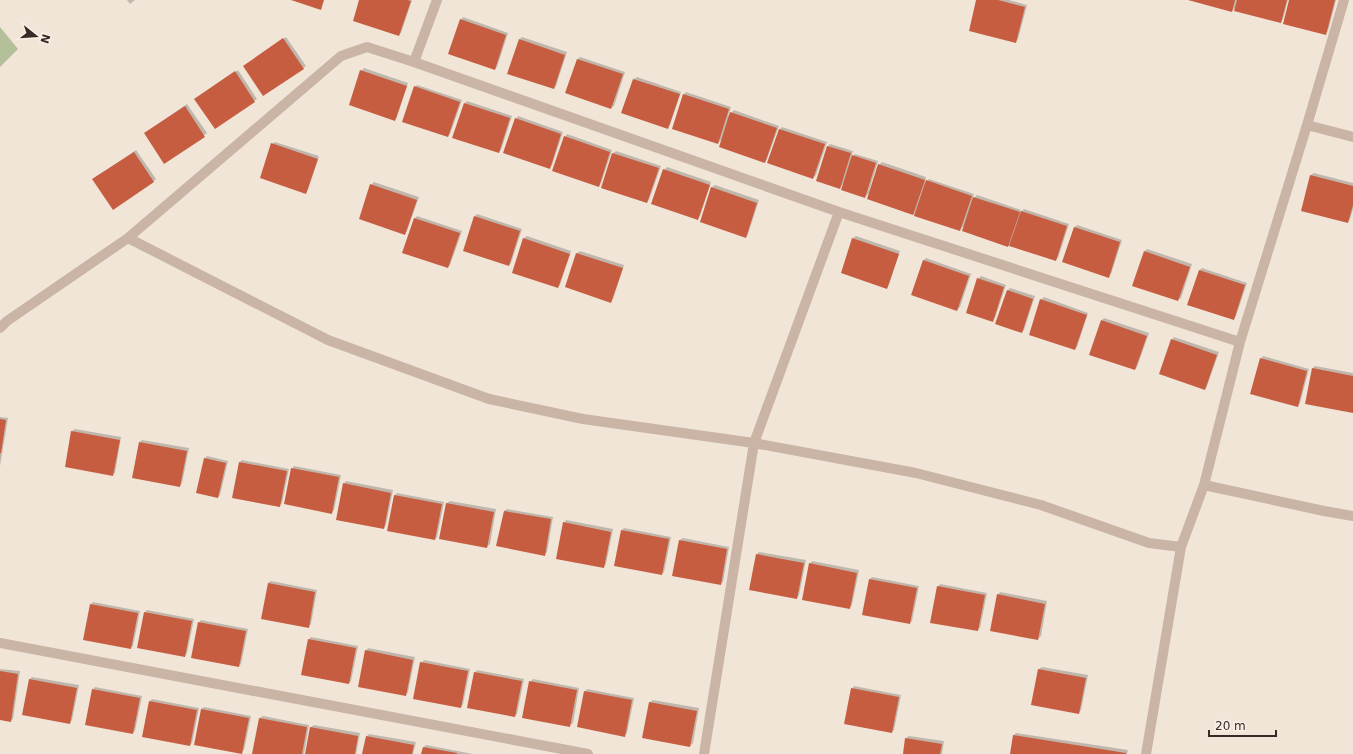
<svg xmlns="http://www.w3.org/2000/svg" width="1353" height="754" font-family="'DejaVu Sans',sans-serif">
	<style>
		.green { fill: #b4c099 }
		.shadow { fill: #0003 }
		.building { fill: #c65d41 }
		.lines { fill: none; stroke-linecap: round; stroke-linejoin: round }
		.street { stroke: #c9b4a5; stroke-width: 10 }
	</style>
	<rect width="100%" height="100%" fill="#f1e5d8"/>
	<path class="green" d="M0 27 18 49 0 67Z"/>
	<path class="shadow" d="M127 0H135L130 4Z
		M361 0H412L401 33 399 35Z
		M977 0H1009L1027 5 1018 39 1016 42Z
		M1190 0H1288L1283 19 1281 22 1236 6 1232 11Z
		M1291 0H1336L1328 31 1326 33Z
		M463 17 508 33 497 67 495 69 461 20Z
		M286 37 306 66 303 68 244 66Z
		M522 37 567 52 556 86 554 88 520 39Z
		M580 57 625 72 614 106 611 108 566 93 578 59Z
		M364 68 408 83 397 117 395 120 361 71Z
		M238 70 257 99 215 128 196 99Z
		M637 77 681 92 670 125 667 128 623 113 634 79Z
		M417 85 462 100 450 134 448 136 415 87Z
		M686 92 731 107 728 116 734 110 779 126 767 159 765 162 723 138 718 143 684 94Z
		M467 101 512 116 501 150 498 152 465 103Z
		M187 104 207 133 165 163 148 131Z
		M518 116 563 132 552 165 549 168 516 119Z
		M782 127 827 142 816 175 813 178 768 163 780 129Z
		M567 134 612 150 601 183 598 186 565 137Z
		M275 142 319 156 308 190 305 193 272 144Z
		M830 144 853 151 851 158 855 154 878 161 869 191H870L879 165 882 162 926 177 925 183 929 179 974 194 972 200 977 195 1021 210 1020 213 1024 209 1069 224 1058 258 1055 260 1009 245 1008 246 965 224 960 230 868 199 870 192 865 197 844 183 840 188 828 146Z
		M136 150 156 179 153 182 96 177Z
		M616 151 661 166 649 200 647 202 602 187 613 153Z
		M667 167 711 182 700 216 697 218 664 170Z
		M1314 173 1353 183V209L1350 219 1348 222 1302 210 1311 175Z
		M374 182 419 197 407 231 405 233 371 185Z
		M715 185 759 200 748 234 746 237 712 187Z
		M477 214 522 229 511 263 509 265 475 216Z
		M417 216 462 231 450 265 448 267 415 218Z
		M1077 225 1122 240 1111 274 1108 276 1075 227Z
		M527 236 571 251 560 285 558 287 524 238Z
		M856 236 900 251 889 285 887 288 853 238Z
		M1147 249 1192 264 1181 298 1178 300 1145 251Z
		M580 251 624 265 613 299 611 302 566 287 577 253Z
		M926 258 971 274 960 307 957 310 923 261Z
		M1202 268 1247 283 1236 316 1233 319 1188 304 1200 270Z
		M981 276 1006 285 995 318 992 321 978 279Z
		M1010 288 1035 296 1024 330 1022 332 1007 291Z
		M1044 297 1088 313 1077 347 1075 349 1041 300Z
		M1104 318 1149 333 1137 367 1135 369 1102 320Z
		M1174 337 1219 352 1207 386 1205 389 1172 340Z
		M1263 356 1309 369 1300 403 1297 406 1261 359Z
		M1315 366 1353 373V412L1313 368Z
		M0 417 8 418 0 466Z
		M75 429 121 437 115 473 112 475 66 466 72 431Z
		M142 440 189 448 182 483 180 486 140 442Z
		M207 456 228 461 220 495 218 497 204 459Z
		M242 460 289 469 282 503 279 506 240 462Z
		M294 466 341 475 334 510 332 512 292 469Z
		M346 481 393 490 386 525 384 528 344 484Z
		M397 493 444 502 437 537 435 539 395 495Z
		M450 501 496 509 490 544 487 547 440 538 447 503Z
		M507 509 553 517 547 552 544 555 498 546 504 511Z
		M566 520 613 529 606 564 604 567 564 523Z
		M624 528 671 537 664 572 662 574 622 530Z
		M683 538 729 547 723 582 720 584 680 540Z
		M759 552 806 560 799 595 797 598 750 589 757 554Z
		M812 561 859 570 852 605 850 607 810 564Z
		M872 577 919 586 912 621 910 623 870 579Z
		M271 581 317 590 311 624 308 627 268 583Z
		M940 584 987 593 980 628 977 630 938 587Z
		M1000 592 1047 601 1041 636 1038 639 998 595Z
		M93 602 140 611 133 646 130 648 91 604Z
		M147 610 194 619 187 653 185 656 145 612Z
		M201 620 248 629 241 664 239 666 199 623Z
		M311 637 358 646 351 681 349 683 309 640Z
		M368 648 415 657 408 692 406 695 366 651Z
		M424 660 470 669 463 704 461 707 421 663Z
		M1042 667 1088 675 1081 710 1079 713 1033 704 1039 669Z
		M0 669 20 671 13 719 10 721 0 719Z
		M477 670 524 679 517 714 515 716 475 673Z
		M32 677 79 685 72 720 70 723 23 714 30 679Z
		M533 679 579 688 573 723 570 725 530 682Z
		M854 686 901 695 894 730 892 732 852 689Z
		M95 687 142 696 135 731 132 733 93 689Z
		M587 689 634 698 627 733 625 735 585 692Z
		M152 699 199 708 192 743 190 745 150 701Z
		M653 700 699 708 693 743 690 746 643 737 650 702Z
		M204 707 251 716 244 750 241 753 201 709Z
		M263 716 309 725 304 754H257L260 718Z
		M314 725 360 733 356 754H306L311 727Z
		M1016 733 1128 750 1127 754H1011L1014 735Z
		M369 734 416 742 413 754H363L367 736Z
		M909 736 944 741 942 754H904L906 738Z
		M426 745 473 754H422L424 747Z"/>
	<path class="building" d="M291 0H324L321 10Z
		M359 0H407L411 1 399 36 353 21Z
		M976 0H998L1025 7 1016 43 969 31Z
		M1188 0H1235L1232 12Z
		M1237 0H1287L1281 23 1234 11Z
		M1289 0H1335L1326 35 1283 24Z
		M460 19 506 35 495 70 448 54Z
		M283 38 304 69 263 96 243 66Z
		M519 39 565 55 554 89 507 74Z
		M577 59 623 74 611 109 565 93Z
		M360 70 407 86 395 121 349 105Z
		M235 71 255 102 215 129 194 99Z
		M633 79 680 94 668 129 621 113Z
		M414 86 460 102 448 137 402 122Z
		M683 94 729 109 718 144 672 129Z
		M464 103 510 118 499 153 452 138Z
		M185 106 205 137 164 164 144 133Z
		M730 112 777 128 765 163 719 147Z
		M515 118 561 134 550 169 503 153Z
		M779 129 825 144 813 179 767 163Z
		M564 136 610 152 599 187 552 171Z
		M271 143 318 159 306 194 260 178Z
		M827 146 851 153 840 189 816 181Z
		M134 152 154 182 113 210 92 179Z
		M612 153 659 168 647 203 601 188Z
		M852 155 876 163 865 198 841 190Z
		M878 164 925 180 913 215 867 199Z
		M663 169 710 185 698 220 651 204Z
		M1310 175 1353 186V205L1348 223 1301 211Z
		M926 180 972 196 960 231 914 216Z
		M370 184 417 200 405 235 359 219Z
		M711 187 757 203 746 238 700 222Z
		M973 197 1020 212 1008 247 962 231Z
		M1021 211 1067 226 1056 261 1009 246Z
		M474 216 520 231 509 266 463 251Z
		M414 218 460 233 448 268 402 253Z
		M1074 227 1120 242 1109 278 1062 262Z
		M523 238 570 254 558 288 512 273Z
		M852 238 899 254 887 289 841 273Z
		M1144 251 1190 267 1178 301 1132 286Z
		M576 253 623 268 611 303 565 287Z
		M923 260 969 276 957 311 911 295Z
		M1199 270 1245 285 1234 320 1187 305Z
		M977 278 1004 287 993 322 966 313Z
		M1007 290 1033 299 1022 333 995 324Z
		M1040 299 1087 315 1075 350 1029 335Z
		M1101 320 1147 336 1135 370 1089 355Z
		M1171 339 1217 355 1205 390 1159 374Z
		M1260 358 1307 371 1298 407 1250 394Z
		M1312 368 1353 376V413L1305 404Z
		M0 419 6 420 1 453H0Z
		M71 431 120 440 113 476 65 467Z
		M139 442 187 451 180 487 132 478Z
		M204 458 226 463 218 498 196 493Z
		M239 462 287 471 280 507 232 498Z
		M291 468 339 477 332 514 284 504Z
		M343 483 391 493 384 529 336 520Z
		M394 495 442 504 435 540 387 531Z
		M446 503 494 512 487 548 439 539Z
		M504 511 551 519 545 556 496 546Z
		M563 522 611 532 604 568 556 559Z
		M621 530 669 539 662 575 614 566Z
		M679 540 727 549 721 585 672 576Z
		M756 554 804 563 797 599 749 590Z
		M809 563 857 573 850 609 802 600Z
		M869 579 917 588 910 624 862 615Z
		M268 583 315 592 309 628 261 619Z
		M937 586 985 595 978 631 930 623Z
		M997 594 1045 604 1038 640 990 631Z
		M90 604 138 613 131 649 83 640Z
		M144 612 192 621 185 657 137 648Z
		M198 622 246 631 239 667 191 658Z
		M308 639 356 648 349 684 301 675Z
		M365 650 413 660 406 696 358 687Z
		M420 662 468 671 461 708 413 699Z
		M1038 669 1086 678 1079 714 1031 705Z
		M0 671 18 674 11 722 0 720Z
		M474 672 522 681 515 717 467 708Z
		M29 679 77 688 70 724 22 715Z
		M529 681 577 690 570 727 522 718Z
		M851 688 899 697 892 733 844 724Z
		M92 689 140 698 133 734 85 725Z
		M584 691 632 700 625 737 577 727Z
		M149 701 197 710 190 746 142 737Z
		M649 702 697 711 690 747 642 738Z
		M201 709 249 718 242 754 194 745Z
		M259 718 307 727 302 754H252Z
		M310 727 358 736 355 754H305Z
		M1013 735 1126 753V754H1010Z
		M366 736 414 745 412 754H362Z
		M905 738 942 744 940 754H903Z
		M423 747 457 753V754H421Z"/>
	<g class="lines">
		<path class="street" d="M414 62 437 0
			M1307 125 1353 137
			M128 238 328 340 489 399 583 419 754 443 916 473 1041 505 1149 543 1181 547
			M0 328 7 321 128 238 341 56 367 47 414 62 839 212 1240 342
			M1204 485 1324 511 1353 516
			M0 643 588 754
			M704 754 754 443 839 212
			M1146 754 1181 547 1204 485 1240 342 1307 125 1344 0"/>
	</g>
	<g transform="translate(36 36) rotate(107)" stroke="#f9efe5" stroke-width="3" paint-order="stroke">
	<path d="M0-3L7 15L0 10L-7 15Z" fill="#352a26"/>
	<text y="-6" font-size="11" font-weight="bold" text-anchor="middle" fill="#352a26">N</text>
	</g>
	<path d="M1209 730v6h67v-6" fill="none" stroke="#352a26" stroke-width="2"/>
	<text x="1215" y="730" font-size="12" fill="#352a26" stroke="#f9efe5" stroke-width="3" paint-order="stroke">20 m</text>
</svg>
